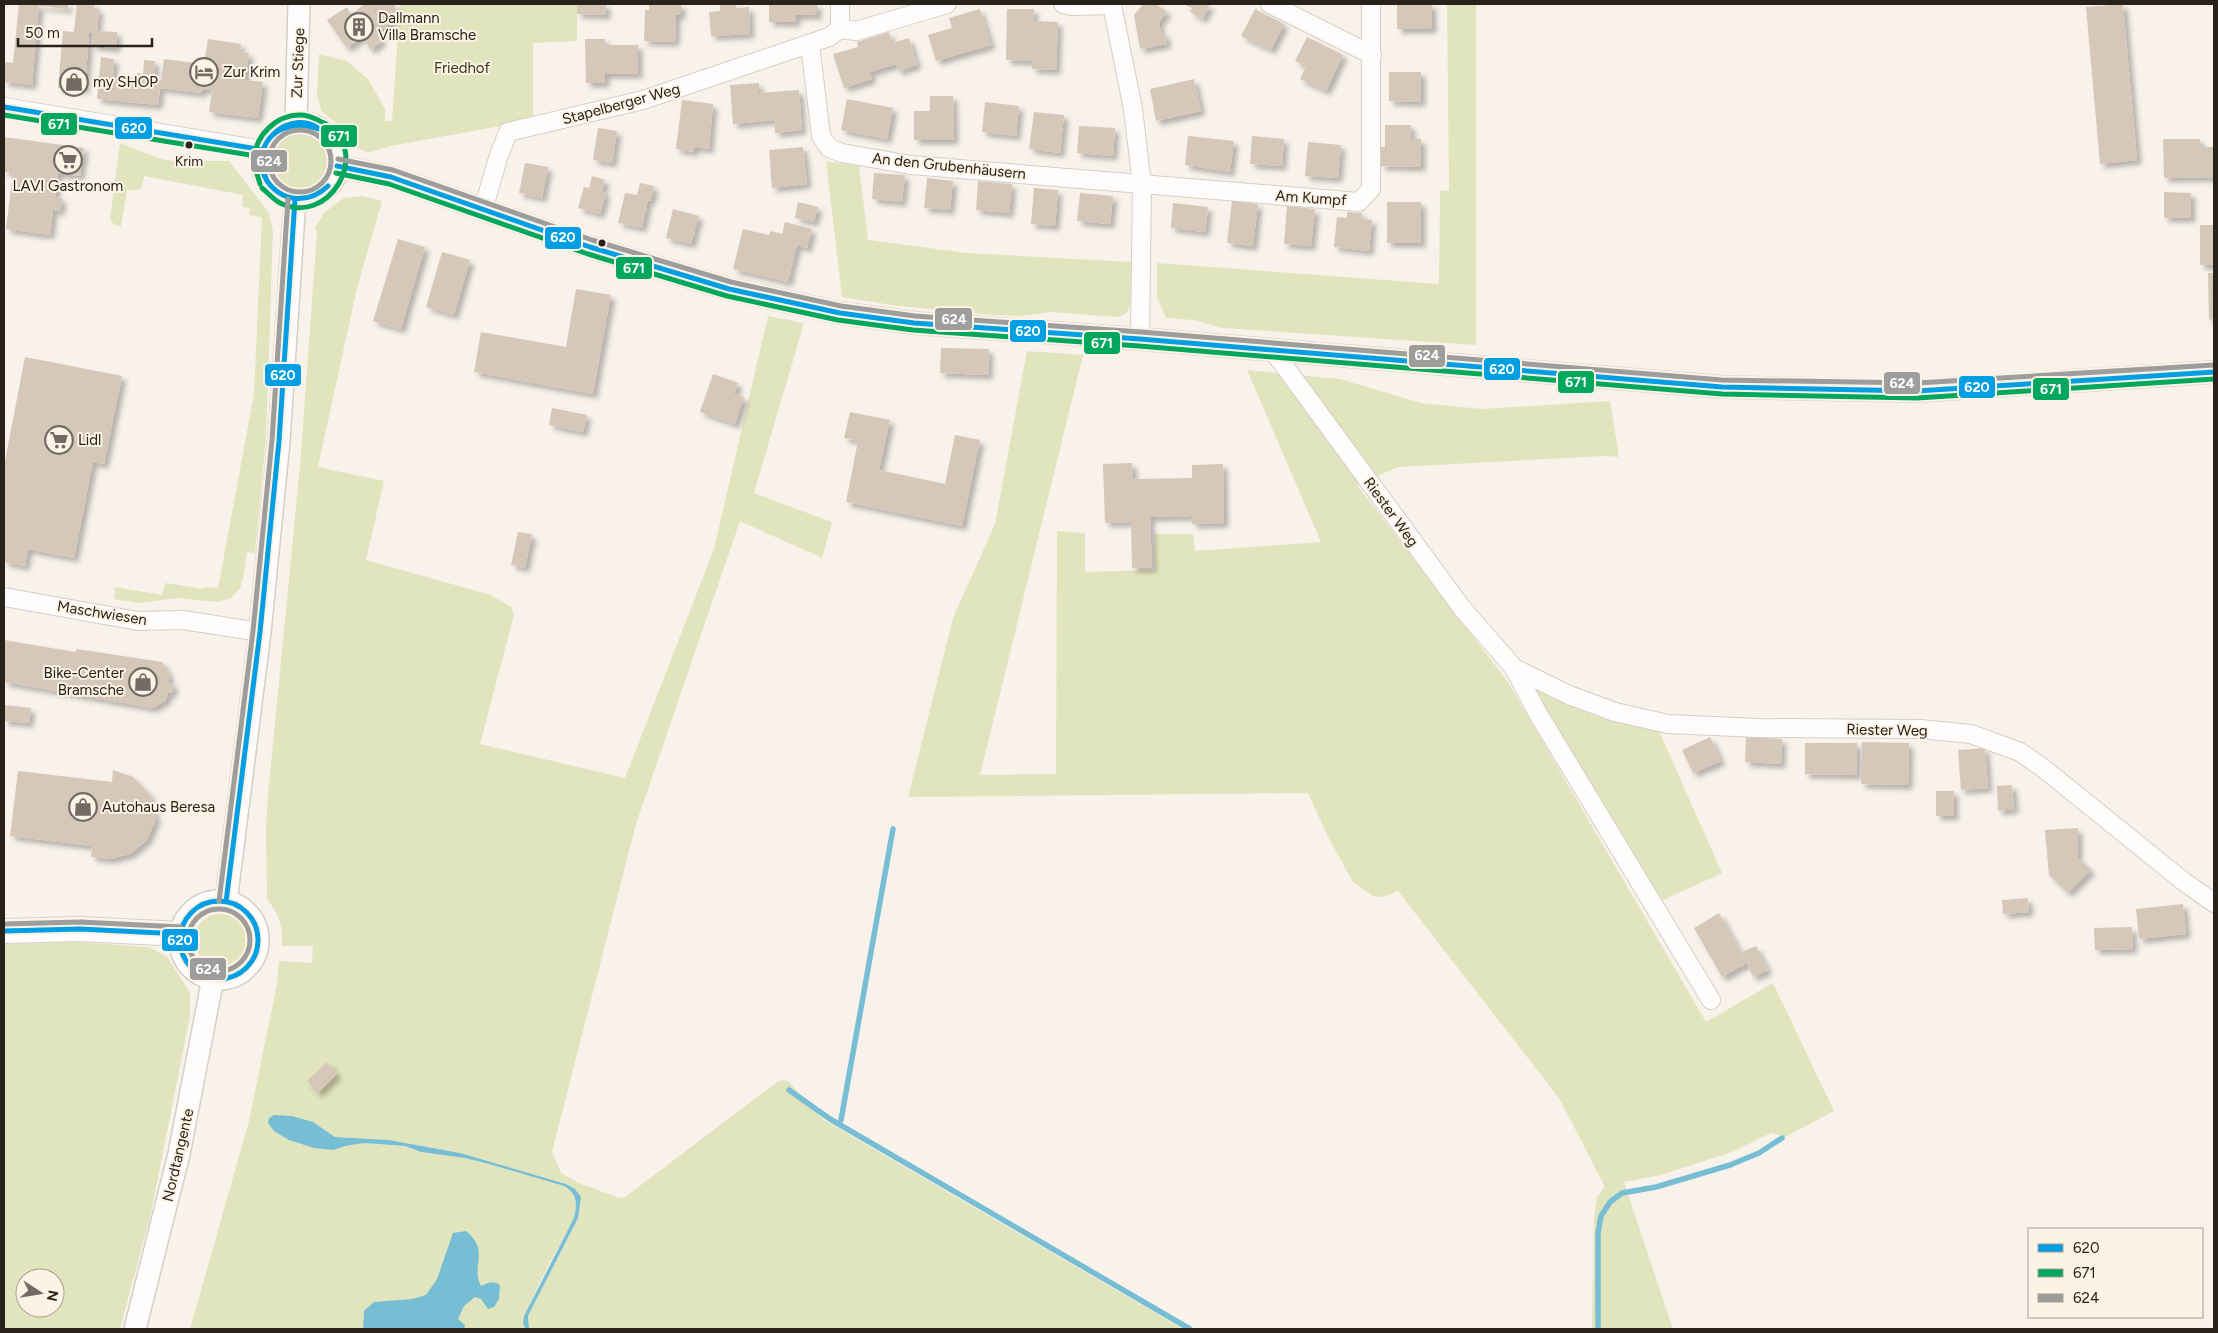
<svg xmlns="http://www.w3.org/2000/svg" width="2218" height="1333" font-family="Figtree,sans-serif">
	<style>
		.green { fill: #e1e5be; fill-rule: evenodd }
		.water { fill: #77bed4 }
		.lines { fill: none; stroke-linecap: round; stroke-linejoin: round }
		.stream { stroke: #77bed4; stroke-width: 5.5 }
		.building { fill: #d5c8b8; filter: url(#shadow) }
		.minor-casing { stroke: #d4cec7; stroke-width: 20 }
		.tertiary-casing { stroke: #d4cec7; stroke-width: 24 }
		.secondary-casing { stroke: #d4cec7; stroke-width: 26 }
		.minor { stroke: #fefdfc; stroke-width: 18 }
		.tertiary { stroke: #fefdfc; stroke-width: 21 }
		.secondary { stroke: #fefdfc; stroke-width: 24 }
		.bus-1-casing { stroke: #fdf2e6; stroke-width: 9 }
		.bus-2-casing { stroke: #fdf2e6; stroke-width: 9 }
		.bus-3-casing { stroke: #fdf2e6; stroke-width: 9 }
		.bus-1 { stroke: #009fe3; stroke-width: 5 }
		.bus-2 { stroke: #00a75d; stroke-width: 5 }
		.bus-3 { stroke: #9d9d9c; stroke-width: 5 }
		.bus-dot { fill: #28221a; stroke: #fdf2e6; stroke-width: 2 }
		.labels { text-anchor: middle; stroke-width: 4; stroke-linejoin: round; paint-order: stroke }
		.bus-label { font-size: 14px; fill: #28221a; stroke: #fdf2e6 }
		.poi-label { font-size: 15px; fill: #28221a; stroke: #fdf2e6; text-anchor: start }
		.street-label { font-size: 15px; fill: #28221a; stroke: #fdf2e6 }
		.park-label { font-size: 15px; fill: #333916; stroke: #fdf2e6 }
		.line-badge { stroke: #fdf2e6; stroke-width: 2 }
		.badge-label { font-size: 14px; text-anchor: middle; font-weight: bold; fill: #fff }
	</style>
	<defs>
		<filter id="shadow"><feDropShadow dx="4.5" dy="4.5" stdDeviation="2.5" flood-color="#0004"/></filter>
	</defs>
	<rect width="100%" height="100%" fill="#f8f2eb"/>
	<path class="green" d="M400 4H577V41L533 43V120L391 146 368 153 354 146 339 125 322 112 317 97 319 54 347 61 368 79 385 109V121H392Z
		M1447 4H1476V345L1223 328 1193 320 1166 318 1157 298V263L1439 284 1440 191 1449 190Z
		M273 162a27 27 0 1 1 54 0a27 27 0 1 1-54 0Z
		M120 143 161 159 173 161H229L269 213 273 232 266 439 255 553 247 552 244 574 240 588 231 598 218 602 177 598 137 603 114 599 115 587 162 595 165 583 204 589 205 587 218 588 254 394 262 217 249 215 250 208 242 207 243 195 144 176 142 187 136 191 127 190 121 226 114 225 110 218Z
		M826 161 859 166 868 240 967 253 1131 262 1130 306 1126 314 1117 317 1051 312 1021 316 991 315 898 306 842 297Z
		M363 196 382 201 357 288 318 467 384 481 366 560 491 595 511 607 514 615 480 744 625 778 714 549 768 316 804 323 754 493 832 522 822 558 740 521 636 824 552 1152 561 1173 579 1183 619 1198 625 1197 776 1083 783 1080 789 1082 824 1120 1183 1329H529L528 1316 578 1218 580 1197 575 1189 566 1184 460 1153 389 1140 335 1137 313 1122 334 1150 345 1146 364 1143 405 1146 421 1152 465 1158 489 1164 564 1186C578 1194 577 1204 574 1219 564 1238 519 1313 526 1329H190L249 1121 277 984 279 961 312 963 313 946H282V931L278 916 267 898 266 827 268 795 300 466 317 233 315 227 325 212 344 198Z
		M1027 351 1083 355 980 775 1056 774 1057 531 1085 533V572L1155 570 1154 534H1193L1195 551 1321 542 1247 370 1340 379 1421 403 1482 409 1610 401 1619 457 1604 456 1398 467 1357 485 1508 682 1706 1022 1773 983 1834 1111 1785 1137 1771 1133 1732 1152 1661 1175 1624 1182 1673 1329H1592L1594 1217 1597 1197 1605 1187 1559 1098 1398 891 1384 897 1373 896 1353 882 1328 837 1308 793 908 797 953 618 995 524Z
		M1538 691 1595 716 1659 731 1722 873 1661 901 1535 695Z
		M194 940a26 26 0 1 1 52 0a26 26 0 1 1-52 0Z
		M76 942 149 947 167 957 190 992V1016L151 1213 120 1329H4V944ZM25 1278H55V1308H25Z"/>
	<path class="water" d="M274 1115 292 1116 313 1122 335 1137 389 1140 460 1153 566 1184 575 1189 581 1197 578 1218 528 1316 529 1329H526L523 1324 524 1316 574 1218C577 1204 578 1194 564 1186L489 1164 465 1158 421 1152 405 1146 364 1143 345 1146 334 1150 314 1148 289 1140 274 1131 268 1123 269 1118Z
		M466 1231C491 1252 470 1264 481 1286 488 1283 493 1280 500 1285L499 1299 494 1307 488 1309 481 1299 475 1297 464 1306 458 1319 465 1325 464 1329H363L364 1311 374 1302 412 1299 426 1295 437 1279 453 1233Z"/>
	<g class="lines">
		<path class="stream" d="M789 1090 830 1119 1190 1329
			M841 1120 893 829
			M1598 1329V1233L1601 1216 1610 1202 1622 1193 1656 1187 1730 1165 1759 1153 1782 1138"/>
	</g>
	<path class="building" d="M19 4H68V9L39 6 32 85 4 82V62L13 63Z
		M77 4H94V8L99 9 97 31 117 32 116 48 92 46 93 33H89L85 89 58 88 63 31 74 32Z
		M364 4H395V20L377 33 382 41 371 50 362 37 347 48 327 20 347 7 351 15Z
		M577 4H606V15L577 14Z
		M649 4H681V15H676L675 42 644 41 645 10H649Z
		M720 4H736V8L749 7 750 34 711 36 709 12 720 11Z
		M769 4H817V15H796V22H769Z
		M1143 4H1156L1167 12 1159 22 1161 34 1165 33 1167 44 1140 49 1134 15Z
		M1183 4H1210L1203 19 1190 12 1192 8Z
		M1397 4H1432V29H1397Z
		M2123 4 2137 160 2100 164 2086 7Z
		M980 9 991 45 936 61 928 35 952 28 949 18Z
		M1007 9H1034L1033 21 1058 22 1056 70 1032 69V61L1006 60Z
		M1255 9 1284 24 1271 50 1241 36Z
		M889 32 892 43 909 38 917 65 898 71 896 64 870 72 872 79 844 88 833 54 858 47 857 42Z
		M1307 37 1343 55 1326 91 1300 79 1306 66 1295 61Z
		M208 39 241 44 240 52 249 53 245 80 263 82 258 118 209 112 212 90 202 89 201 93 160 88 158 105 97 99 101 57 114 59 113 79 127 80 128 77 137 78V73L143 74 144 60 155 61 154 75H147V79L161 80 164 59 204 64Z
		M585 39H605V45H638V74H605V83H586Z
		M1389 72H1421V102L1389 101Z
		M1194 79 1201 111 1156 121 1150 89Z
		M759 83V93L799 90 802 130 775 133 774 120 733 124 730 85Z
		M930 96H953L954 140H914V111H930Z
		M847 99 893 108 887 139 841 130Z
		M682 100 713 104 709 149 694 147V152L676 149Z
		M985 102 1019 106 1016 136 982 132Z
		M1034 112 1064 115 1060 153 1029 149Z
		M1385 125H1411V139H1421V167L1381 166V147H1385Z
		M1079 126 1115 128 1113 156 1077 153Z
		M598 128 617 131 612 163 593 160Z
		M1188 136 1234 141 1230 172 1185 165Z
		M1252 136 1284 139 1282 166 1250 164Z
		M4 137 84 148 80 176 58 173 55 197 62 198 60 211 53 210 50 235 6 229 13 173 4 172Z
		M2163 139H2200L2201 147H2214V177L2164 178Z
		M1308 142 1341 145 1338 178 1305 176Z
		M803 147 807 184 772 188 769 150Z
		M525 163 548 167 542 198 519 193Z
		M874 173 905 175 902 202 872 199Z
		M592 176 605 180 602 192 606 193 600 214 578 208 584 187 589 188Z
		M927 178 953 181 950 210 924 208Z
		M978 181 1012 184 1009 213 976 210Z
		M640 183 654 186 651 201 648 200 642 228 618 223 625 193 637 195Z
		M1034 188 1058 190 1055 226 1031 224Z
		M2164 192 2191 193V218H2164Z
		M1080 193 1113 196 1110 224 1077 221Z
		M1232 201 1258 204 1253 246 1227 243Z
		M798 202 818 207 814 222 795 218Z
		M1387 202H1421V243H1387Z
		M1173 203 1208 207 1205 232 1171 228Z
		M1287 206 1315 209 1311 246 1284 244Z
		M673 209 699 216 691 244 666 238Z
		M1347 212 1362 213 1361 219 1372 220 1369 251 1334 247 1337 217 1347 218Z
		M785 222 812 229 807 248 797 245 788 282 733 269 743 229 769 235 770 231 782 234Z
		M2200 225H2214V265H2200Z
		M398 239 425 247 401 329 373 321Z
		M442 252 470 260 454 315 426 307Z
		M2208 273H2214V319L2209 320Z
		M576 289 611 295 593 394 474 372 481 332 566 347Z
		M941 348 989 349 988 375 940 373Z
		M25 357 122 376 104 464 93 462 74 558 28 549 25 566 4 562V466Z
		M713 374 738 383 734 394 744 397 735 424 700 412Z
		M552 408 587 415 583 432 549 425Z
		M850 412 890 420 879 470 945 484 955 435 980 440 962 526 846 502 858 441 844 438Z
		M1132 463 1133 479 1192 478V465L1223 464 1224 523 1192 524V516L1150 517 1152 568H1132L1131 522 1105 523 1103 464Z
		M518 532 532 534 525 568 511 565Z
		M4 640 75 652 77 649 162 662 170 676 168 683 174 684 172 693H168L166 700 153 708 4 682Z
		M4 705 31 708 29 723 4 721Z
		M1710 737 1721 761 1693 773 1682 750Z
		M1746 737 1782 739 1781 764 1745 762Z
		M1862 742 1909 743 1908 785 1861 784Z
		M1805 743H1857V775L1805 774Z
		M1985 748 1988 788 1961 790 1958 750Z
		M113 770 133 777 150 795 156 819 147 840 130 854 110 859 91 857 92 846 10 836 18 771 112 782Z
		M2012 785 2014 809 1998 811 1997 786Z
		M1936 791H1954V816H1936Z
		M2078 828V858L2091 870 2068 893 2049 875 2045 830Z
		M2028 898 2029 912 2003 914 2002 900Z
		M2183 904 2186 934 2139 939 2136 909Z
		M1719 913 1745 960 1742 952 1756 946 1768 970 1753 977 1747 963 1722 977 1694 928Z
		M2132 927 2133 949 2095 950 2094 928Z
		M327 1062 337 1074 318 1093 307 1081Z"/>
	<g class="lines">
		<defs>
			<path id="minor" d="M840 4V29
				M1063 4 1072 6 1112 5 1133 109 1142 185 1140 339
				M1270 4 1372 55
				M810 44 821 136 829 148 842 153 911 165 1359 202 1371 189V4
				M4 107 263 150
				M483 210 498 158 508 132 643 100 829 37 840 29 856 31 947 4
				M1274 352 1462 608 1514 668 1569 695 1615 712 1668 724 1758 728 1920 729 1971 734 2020 752 2043 768 2183 881 2214 903
				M4 597 138 621 183 620 260 632
				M1514 668 1537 712 1711 1000"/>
			<path id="tertiary" d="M262 161a38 38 0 1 1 76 0a38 38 0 1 1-76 0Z
				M296 123 299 4
				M337 166 391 177 590 247 729 289 840 313 914 323 1140 339 1722 387 1917 391 2214 372
				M180 940a39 39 0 1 1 78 0a39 39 0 1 1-78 0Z
				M226 902 260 632 279 441 295 199
				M135 1329 179 1154 213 978"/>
			<path id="secondary" d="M4 931 80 929 181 934"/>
		</defs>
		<use href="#minor" class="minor-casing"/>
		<use href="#tertiary" class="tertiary-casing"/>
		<use href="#secondary" class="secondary-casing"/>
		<use href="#minor" class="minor"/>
		<use href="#tertiary" class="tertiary"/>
		<use href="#secondary" class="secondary"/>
		<defs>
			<path id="bus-1" d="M4 107 263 150
				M337 166 391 177 590 247 729 289 840 313 914 323 1140 339 1722 387 1917 391 2214 372
				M267 181C283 203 309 204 328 186
				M267 181C245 145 291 106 321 130
				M267 181C265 175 261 166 262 159 264 127 297 120 321 130
				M180 940a39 39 0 1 1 78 0a39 39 0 1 1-78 0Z
				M226 902 260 632 279 441 295 199
				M4 931 80 929 181 934"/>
			<path id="bus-2" d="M4 115 262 157
				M336 173 389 184 588 254 727 296 838 320 913 330 1139 346 1722 394 1917 398 2214 379
				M260 184C258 175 253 167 254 158 256 135 276 115 300 115 307 115 312 117 318 120 321 122 325 123 328 125 371 154 329 227 280 203 273 199 268 193 262 188"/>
			<path id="bus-3" d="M269 161a31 31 0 1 1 62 0a31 31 0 1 1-62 0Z
				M338 159 393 170 592 240 731 282 841 306 915 316 1141 332 1722 380 1917 383 2214 365
				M219 901 253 631 272 440 288 199
				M188 940a31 31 0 1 1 62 0a31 31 0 1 1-62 0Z
				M4 924 80 922 181 927"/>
		</defs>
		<use href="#bus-1" class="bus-1-casing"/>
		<use href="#bus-2" class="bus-2-casing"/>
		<use href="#bus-3" class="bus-3-casing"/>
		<use href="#bus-1" class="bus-1"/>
		<use href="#bus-2" class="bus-2"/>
		<use href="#bus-3" class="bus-3"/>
	</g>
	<defs>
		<symbol id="building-ring" viewBox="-11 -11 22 22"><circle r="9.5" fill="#fdf2e6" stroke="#716b63" stroke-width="1.5"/><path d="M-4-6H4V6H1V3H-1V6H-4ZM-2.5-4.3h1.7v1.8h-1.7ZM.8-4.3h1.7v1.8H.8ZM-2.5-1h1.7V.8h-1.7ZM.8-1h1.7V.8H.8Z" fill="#716b63"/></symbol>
		<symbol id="hotel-ring" viewBox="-11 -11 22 22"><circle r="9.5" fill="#fdf2e6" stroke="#716b63" stroke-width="1.5"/><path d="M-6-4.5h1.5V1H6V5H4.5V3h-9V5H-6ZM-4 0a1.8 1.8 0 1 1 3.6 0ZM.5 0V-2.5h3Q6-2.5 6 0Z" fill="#716b63"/></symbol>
		<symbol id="shop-ring" viewBox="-11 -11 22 22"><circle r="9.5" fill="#fdf2e6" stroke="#716b63" stroke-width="1.5"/><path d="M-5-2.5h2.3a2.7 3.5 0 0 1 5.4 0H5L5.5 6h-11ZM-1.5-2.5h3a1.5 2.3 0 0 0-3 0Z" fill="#716b63"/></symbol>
		<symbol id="supermarket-ring" viewBox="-11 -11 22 22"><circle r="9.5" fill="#fdf2e6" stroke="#716b63" stroke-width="1.5"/><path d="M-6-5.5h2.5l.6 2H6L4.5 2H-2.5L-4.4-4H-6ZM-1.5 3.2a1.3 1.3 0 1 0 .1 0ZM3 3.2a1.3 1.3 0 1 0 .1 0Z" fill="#716b63"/></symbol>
	</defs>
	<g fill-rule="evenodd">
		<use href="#building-ring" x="343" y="11" width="32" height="32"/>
		<use href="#hotel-ring" x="188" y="56" width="32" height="32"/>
		<use href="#shop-ring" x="58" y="66" width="32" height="32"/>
		<use href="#supermarket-ring" x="52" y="144" width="32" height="32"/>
		<use href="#supermarket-ring" x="43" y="424" width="32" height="32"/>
		<use href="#shop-ring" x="127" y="666" width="32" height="32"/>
		<use href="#shop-ring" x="67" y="791" width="32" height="32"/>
	</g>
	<g class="bus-dot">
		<circle cx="189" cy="145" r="4.5"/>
		<circle cx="602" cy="243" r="4.5"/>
	</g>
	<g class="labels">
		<g class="bus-label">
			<text x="189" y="166">Krim</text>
		</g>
		<g class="poi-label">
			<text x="378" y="23">Dallmann<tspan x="378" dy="17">Villa Bramsche</tspan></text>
			<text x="223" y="77">Zur Krim</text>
			<text x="93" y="87">my SHOP</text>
			<text x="68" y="191" text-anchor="middle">LAVI Gastronom</text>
			<text x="78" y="445">Lidl</text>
			<text x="124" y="678" text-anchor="end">Bike-Center<tspan x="124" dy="17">Bramsche</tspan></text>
			<text x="102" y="812">Autohaus Beresa</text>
		</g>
		<g class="street-label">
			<text transform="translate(298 63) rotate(-88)" y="5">Zur Stiege</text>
			<text transform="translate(621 104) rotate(-15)" y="5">Stapelberger Weg</text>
			<text transform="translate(949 166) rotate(6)" y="5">An den Grubenhäusern</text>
			<text transform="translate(1311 198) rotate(4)" y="5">Am Kumpf</text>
			<text transform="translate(1391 512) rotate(54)" y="5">Riester Weg</text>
			<text transform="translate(102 613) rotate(9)" y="5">Maschwiesen</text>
			<text transform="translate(1887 730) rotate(1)" y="5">Riester Weg</text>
			<text transform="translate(178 1155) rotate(-77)" y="5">Nordtangente</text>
		</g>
		<g class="park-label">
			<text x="462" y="73">Friedhof</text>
		</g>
	</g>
	<g class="line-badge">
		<rect x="40" y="112" width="38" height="24" rx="5" fill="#00a75d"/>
		<rect x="114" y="116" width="39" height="24" rx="5" fill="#009fe3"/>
		<rect x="320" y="124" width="38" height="24" rx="5" fill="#00a75d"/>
		<rect x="250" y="149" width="38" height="24" rx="5" fill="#9d9d9c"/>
		<rect x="544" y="226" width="38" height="24" rx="5" fill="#009fe3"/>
		<rect x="615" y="256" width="38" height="24" rx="5" fill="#00a75d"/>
		<rect x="934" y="307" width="39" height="24" rx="5" fill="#9d9d9c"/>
		<rect x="1009" y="319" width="38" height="24" rx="5" fill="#009fe3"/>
		<rect x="1083" y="331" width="38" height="24" rx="5" fill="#00a75d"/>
		<rect x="1408" y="344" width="38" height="24" rx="5" fill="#9d9d9c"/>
		<rect x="1483" y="357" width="38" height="24" rx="5" fill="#009fe3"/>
		<rect x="264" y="363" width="38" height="24" rx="5" fill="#009fe3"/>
		<rect x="1557" y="370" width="38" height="24" rx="5" fill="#00a75d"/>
		<rect x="1883" y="371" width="38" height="24" rx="5" fill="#9d9d9c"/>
		<rect x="1958" y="375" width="38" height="24" rx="5" fill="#009fe3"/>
		<rect x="2032" y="377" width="38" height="24" rx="5" fill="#00a75d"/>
		<rect x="161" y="928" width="38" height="24" rx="5" fill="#009fe3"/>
		<rect x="189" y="957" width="38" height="24" rx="5" fill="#9d9d9c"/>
	</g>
	<g class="badge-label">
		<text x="59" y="129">671</text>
		<text x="134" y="133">620</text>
		<text x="339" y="141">671</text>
		<text x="269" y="166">624</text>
		<text x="563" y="242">620</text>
		<text x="634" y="273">671</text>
		<text x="954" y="324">624</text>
		<text x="1028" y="336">620</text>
		<text x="1102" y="348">671</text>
		<text x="1427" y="360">624</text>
		<text x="1502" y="374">620</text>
		<text x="283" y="380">620</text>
		<text x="1576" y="387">671</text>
		<text x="1902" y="388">624</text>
		<text x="1977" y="392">620</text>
		<text x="2051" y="394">671</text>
		<text x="180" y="945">620</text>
		<text x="208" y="974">624</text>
	</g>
	<rect width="2218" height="1333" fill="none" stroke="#28221a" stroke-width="10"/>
	<rect x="2028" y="1228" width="175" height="90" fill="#fdf2e6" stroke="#a89f94"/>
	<rect x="2038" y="1244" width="25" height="8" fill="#009fe3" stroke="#a89f94"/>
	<text x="2073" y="1253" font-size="15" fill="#28221a">620</text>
	<rect x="2038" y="1269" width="25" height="8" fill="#00a75d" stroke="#a89f94"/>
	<text x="2073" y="1278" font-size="15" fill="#28221a">671</text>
	<rect x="2038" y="1294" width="25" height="8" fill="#9d9d9c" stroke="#a89f94"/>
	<text x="2073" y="1303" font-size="15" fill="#28221a">624</text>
	<g transform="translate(40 1293) rotate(102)"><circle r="24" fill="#fdf2e6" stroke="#a89f94"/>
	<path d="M0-4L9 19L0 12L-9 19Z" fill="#716b63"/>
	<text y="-8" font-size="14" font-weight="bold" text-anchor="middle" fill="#28221a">N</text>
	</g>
	<path d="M18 38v8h134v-8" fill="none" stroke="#28221a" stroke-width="2.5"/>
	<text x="25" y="38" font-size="15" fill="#28221a" stroke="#fdf2e6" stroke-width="4" paint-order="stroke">50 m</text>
</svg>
